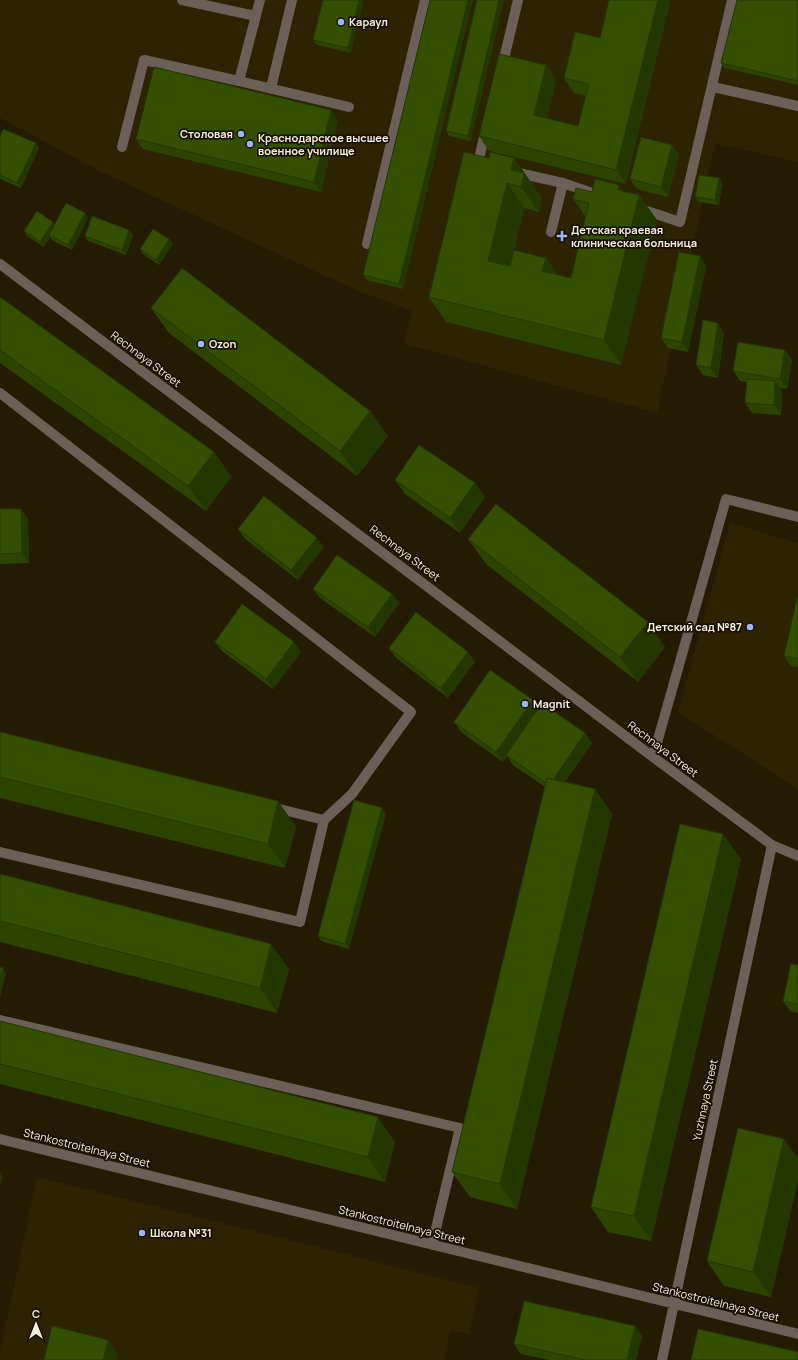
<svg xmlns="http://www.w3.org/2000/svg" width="798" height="1360" font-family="Manrope,sans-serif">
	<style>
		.built { fill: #2c2300 }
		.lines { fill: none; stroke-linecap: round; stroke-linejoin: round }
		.minor { stroke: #6b6058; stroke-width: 10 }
		.wall { fill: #2d4400 }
		.shaded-wall { fill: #243700 }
		.building { fill: #344f00; stroke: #243700 }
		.poi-dot { fill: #9ab5fd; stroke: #191200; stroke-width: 1.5 }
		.labels { text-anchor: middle; stroke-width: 3.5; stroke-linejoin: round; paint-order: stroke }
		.poi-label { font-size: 11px; font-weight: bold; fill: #f3efdf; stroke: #191200; text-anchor: start }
		.street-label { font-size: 11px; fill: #f3efdf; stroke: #191200 }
	</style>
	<rect width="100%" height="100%" fill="#231c02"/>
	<path class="built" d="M0 0H798V162L715 143 657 413 405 344 411 310 362 293 97 170 0 118Z
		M730 523 798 543V789L678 712Z
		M37 1177 479 1288 469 1334 450 1331 445 1360H0V1352Z"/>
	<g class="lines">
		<path class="minor" d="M182 0 256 16
			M260 0 239 81 349 107
			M502 67 518 0
			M713 87 798 106
			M271 88 292 0
			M122 147 144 60 239 81
			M483 164 478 163 486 129
			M514 172 563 183 598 195
			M638 208 680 222 732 0
			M551 232 563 183
			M367 244 425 0
			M0 264 653 757 772 845 798 856
			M0 393 411 712 352 794 324 820 300 922 0 852
			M653 757 726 499 798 517
			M271 807 324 820
			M0 1020 460 1128 432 1245
			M0 1139 798 1334
			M662 1360 772 845"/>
	</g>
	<path class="wall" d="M323 0 351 53 317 45 313 40Z
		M430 0H473L403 289 367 280 363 275Z
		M477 0 471 141 449 136 446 131Z
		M798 0V85L725 68 721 63Z
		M575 32 626 184 489 151 479 136 546 65 556 80 547 119 578 126 586 96 574 93 564 78Z
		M338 120 321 192 143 149 136 139Z
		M0 136 36 143 39 148 21 188 0 179Z
		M679 154 668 197 637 189 630 179Z
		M489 158H514L542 198 539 212 524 208 514 250 557 275 571 278 586 217 573 199 592 192 624 191 639 195 657 220 621 365 446 322 429 297Z
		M719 178 722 183 719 205 699 202 695 197Z
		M88 218 72 250 52 240 50 237 44 247 27 236 24 231 55 224Z
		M129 230 133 235 126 255 88 241 85 236Z
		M173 244 159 265 143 254 140 249Z
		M700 256 706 266 688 352 668 348 661 338Z
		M0 297 214 452 231 477 206 511 0 363Z
		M151 308 370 411 388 436 357 476 169 333Z
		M724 333 718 378 703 375 696 365Z
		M785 350 792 360 787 389 780 388 782 391 781 415 752 413 745 403 747 382 740 381 733 371Z
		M395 480 485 497 460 533 405 494Z
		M0 509 28 519 29 563 0 564Z
		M238 529 324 547 298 580 245 539Z
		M468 539 665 647 638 682 486 564Z
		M313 589 392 594 399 603 375 637 320 598Z
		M798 598V667L791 666 784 656Z
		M215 642 301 652 273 689 222 651Z
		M389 648 475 662 448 698 396 658Z
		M533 700 539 709 592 743 565 782 595 789 612 814 517 1209 470 1197 452 1172 545 787 513 765 507 756 503 762 461 732 454 722Z
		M0 732 296 826 285 868 0 798Z
		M386 813 349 949 321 941 318 936Z
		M741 859 651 1241 608 1232 591 1207Z
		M0 874 289 969 277 1013 0 942Z
		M798 965V1013L790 1011 783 1001Z
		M0 1021 395 1142 385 1182 0 1084Z
		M798 1158V1180L771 1297 724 1286 707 1261Z
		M635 1326 642 1336 636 1360H549L521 1354 514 1344Z"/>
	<path class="shaded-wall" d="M359 0H364L351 53 348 48Z
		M468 0H473L403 289 399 284Z
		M499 0H504L471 141 468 136Z
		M658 0H671L626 184 616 170Z
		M546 65 556 80 544 130 534 115Z
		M331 110 338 120 321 192 314 182Z
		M36 143 39 148 21 188 17 183Z
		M672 145 679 154 668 197 661 187Z
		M514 158 542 198 539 212 521 187 511 170Z
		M719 178 722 183 719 205 715 200Z
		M507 183 524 208 505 286 488 261Z
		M619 185 636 208 639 195 657 220 621 365 604 340 618 190Z
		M85 213 88 218 72 250 68 245Z
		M53 222 57 227 49 235 50 237 44 247 40 242Z
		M129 230 133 235 126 255 122 250Z
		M169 239 173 244 159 265 156 260Z
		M700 256 706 266 688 352 682 342Z
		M546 258 563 283 542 271Z
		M718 323 724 333 718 378 711 368Z
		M785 350 792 360 787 389 780 379Z
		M775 381 782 391 781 415 774 405Z
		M370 411 388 436 357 476 340 451Z
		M214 452 231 477 206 511 188 486Z
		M475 483 485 497 460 533 450 518Z
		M21 509 28 519 29 563 22 553Z
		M317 538 324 547 298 580 291 570Z
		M392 594 399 603 375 637 368 627Z
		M648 622 665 647 638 682 620 657Z
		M294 642 301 652 273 689 266 679Z
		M468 652 475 662 448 698 441 688Z
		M533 700 540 710 506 755 507 756 503 762 496 752Z
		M585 733 592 743 556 795 549 785Z
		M595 789 612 814 517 1209 500 1184Z
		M278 801 296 826 285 868 268 844Z
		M382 808 386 813 349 949 345 944Z
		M723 834 741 859 651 1241 634 1216Z
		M271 944 289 969 277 1013 260 988Z
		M3 968 6 973 0 998V979Z
		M378 1117 395 1142 385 1182 368 1157Z
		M784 1139 798 1158V1180L771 1297 753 1272Z
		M0 1173 2 1177 0 1186Z
		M635 1326 642 1336 636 1360H627Z
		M108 1340 118 1354 116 1360H103Z"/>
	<path class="building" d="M323 0H359L348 48 313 40Z
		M430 0H468L399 284 363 275Z
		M477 0H499L468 136 446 131Z
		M609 0H658L616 170 479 136 499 54 546 65 534 115 578 126 589 84 564 78 575 32 600 38Z
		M737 0H798V81L721 63Z
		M154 67 331 110 314 182 136 139Z
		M3 129 36 143 17 183 0 175V136Z
		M641 137 672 145 661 187 630 179Z
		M464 152 489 158 490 152 514 158 511 170 524 173 521 187 507 183 488 261 510 266 514 250 546 258 542 271 571 278 589 203 573 199 576 188 592 192 595 179 619 185 618 190 639 195 604 340 429 297Z
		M699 175 719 178 715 200 695 197Z
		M66 203 85 213 68 245 49 235Z
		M37 211 53 222 40 242 24 231Z
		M92 216 129 230 122 250 85 236Z
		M153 229 169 239 156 260 140 249Z
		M679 252 700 256 682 342 661 338Z
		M182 268 370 411 340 451 151 308Z
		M0 297 214 452 188 486 0 350Z
		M703 320 718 323 711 368 696 365Z
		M738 342 785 350 780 379 733 371Z
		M747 379 775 381 774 405 745 403Z
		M419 445 475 483 450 518 395 480Z
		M264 496 317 538 291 570 238 529Z
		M496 504 648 622 620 657 468 539Z
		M0 509H21L22 553 0 554Z
		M337 555 392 594 368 627 313 589Z
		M797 598H798V659L784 656Z
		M242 604 294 642 266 679 215 642Z
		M416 612 468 652 441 688 389 648Z
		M490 670 533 700 496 752 454 722Z
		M542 703 585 733 553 780 547 778 546 783 506 755Z
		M0 732 278 801 268 844 0 777Z
		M547 778 595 789 500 1184 452 1172Z
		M354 800 382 808 345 944 318 936Z
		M680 824 723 834 634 1216 591 1207Z
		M0 874 271 944 260 988 0 921Z
		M791 964 798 965V1004L783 1001Z
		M0 967 3 968 0 979Z
		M0 1021 378 1117 368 1157 0 1064Z
		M738 1128 784 1139 753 1272 707 1261Z
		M524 1301 635 1326 627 1360H586L514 1344Z
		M52 1326 108 1340 103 1360H44Z
		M698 1329 798 1352V1360H691Z"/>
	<g class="poi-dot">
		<circle cx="341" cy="22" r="4"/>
		<circle cx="241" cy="134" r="4"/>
		<circle cx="250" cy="144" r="4"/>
		<path d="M560 230h4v4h4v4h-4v4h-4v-4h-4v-4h4z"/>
		<circle cx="201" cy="344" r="4"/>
		<circle cx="750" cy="627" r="4"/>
		<circle cx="525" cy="704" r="4"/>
		<circle cx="142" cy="1233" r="4"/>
	</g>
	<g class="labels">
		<g class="poi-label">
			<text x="349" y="26">Караул</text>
			<text x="233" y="138" text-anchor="end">Столовая</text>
			<text x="258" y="142">Краснодарское высшее<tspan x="258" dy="13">военное училище</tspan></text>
			<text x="571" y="234">Детская краевая<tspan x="571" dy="13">клиническая больница</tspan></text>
			<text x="209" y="348">Ozon</text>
			<text x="742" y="631" text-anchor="end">Детский сад №87</text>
			<text x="533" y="708">Magnit</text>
			<text x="150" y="1237">Школа №31</text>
		</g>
		<g class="street-label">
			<text transform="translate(146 359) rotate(37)" y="4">Rechnaya Street</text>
			<text transform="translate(405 553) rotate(37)" y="4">Rechnaya Street</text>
			<text transform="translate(663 749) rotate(37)" y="4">Rechnaya Street</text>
			<text transform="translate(705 1100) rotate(-78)" y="4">Yuzhnaya Street</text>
			<text transform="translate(87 1148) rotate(14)" y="4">Stankostroitelnaya Street</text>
			<text transform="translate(402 1225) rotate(14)" y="4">Stankostroitelnaya Street</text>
			<text transform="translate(716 1302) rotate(14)" y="4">Stankostroitelnaya Street</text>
		</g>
	</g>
	<g transform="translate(36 1324)" stroke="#191200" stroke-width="3" paint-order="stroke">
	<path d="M0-3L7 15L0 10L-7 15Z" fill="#f3efdf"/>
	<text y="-6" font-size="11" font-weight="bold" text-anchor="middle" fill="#f3efdf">С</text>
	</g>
</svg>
